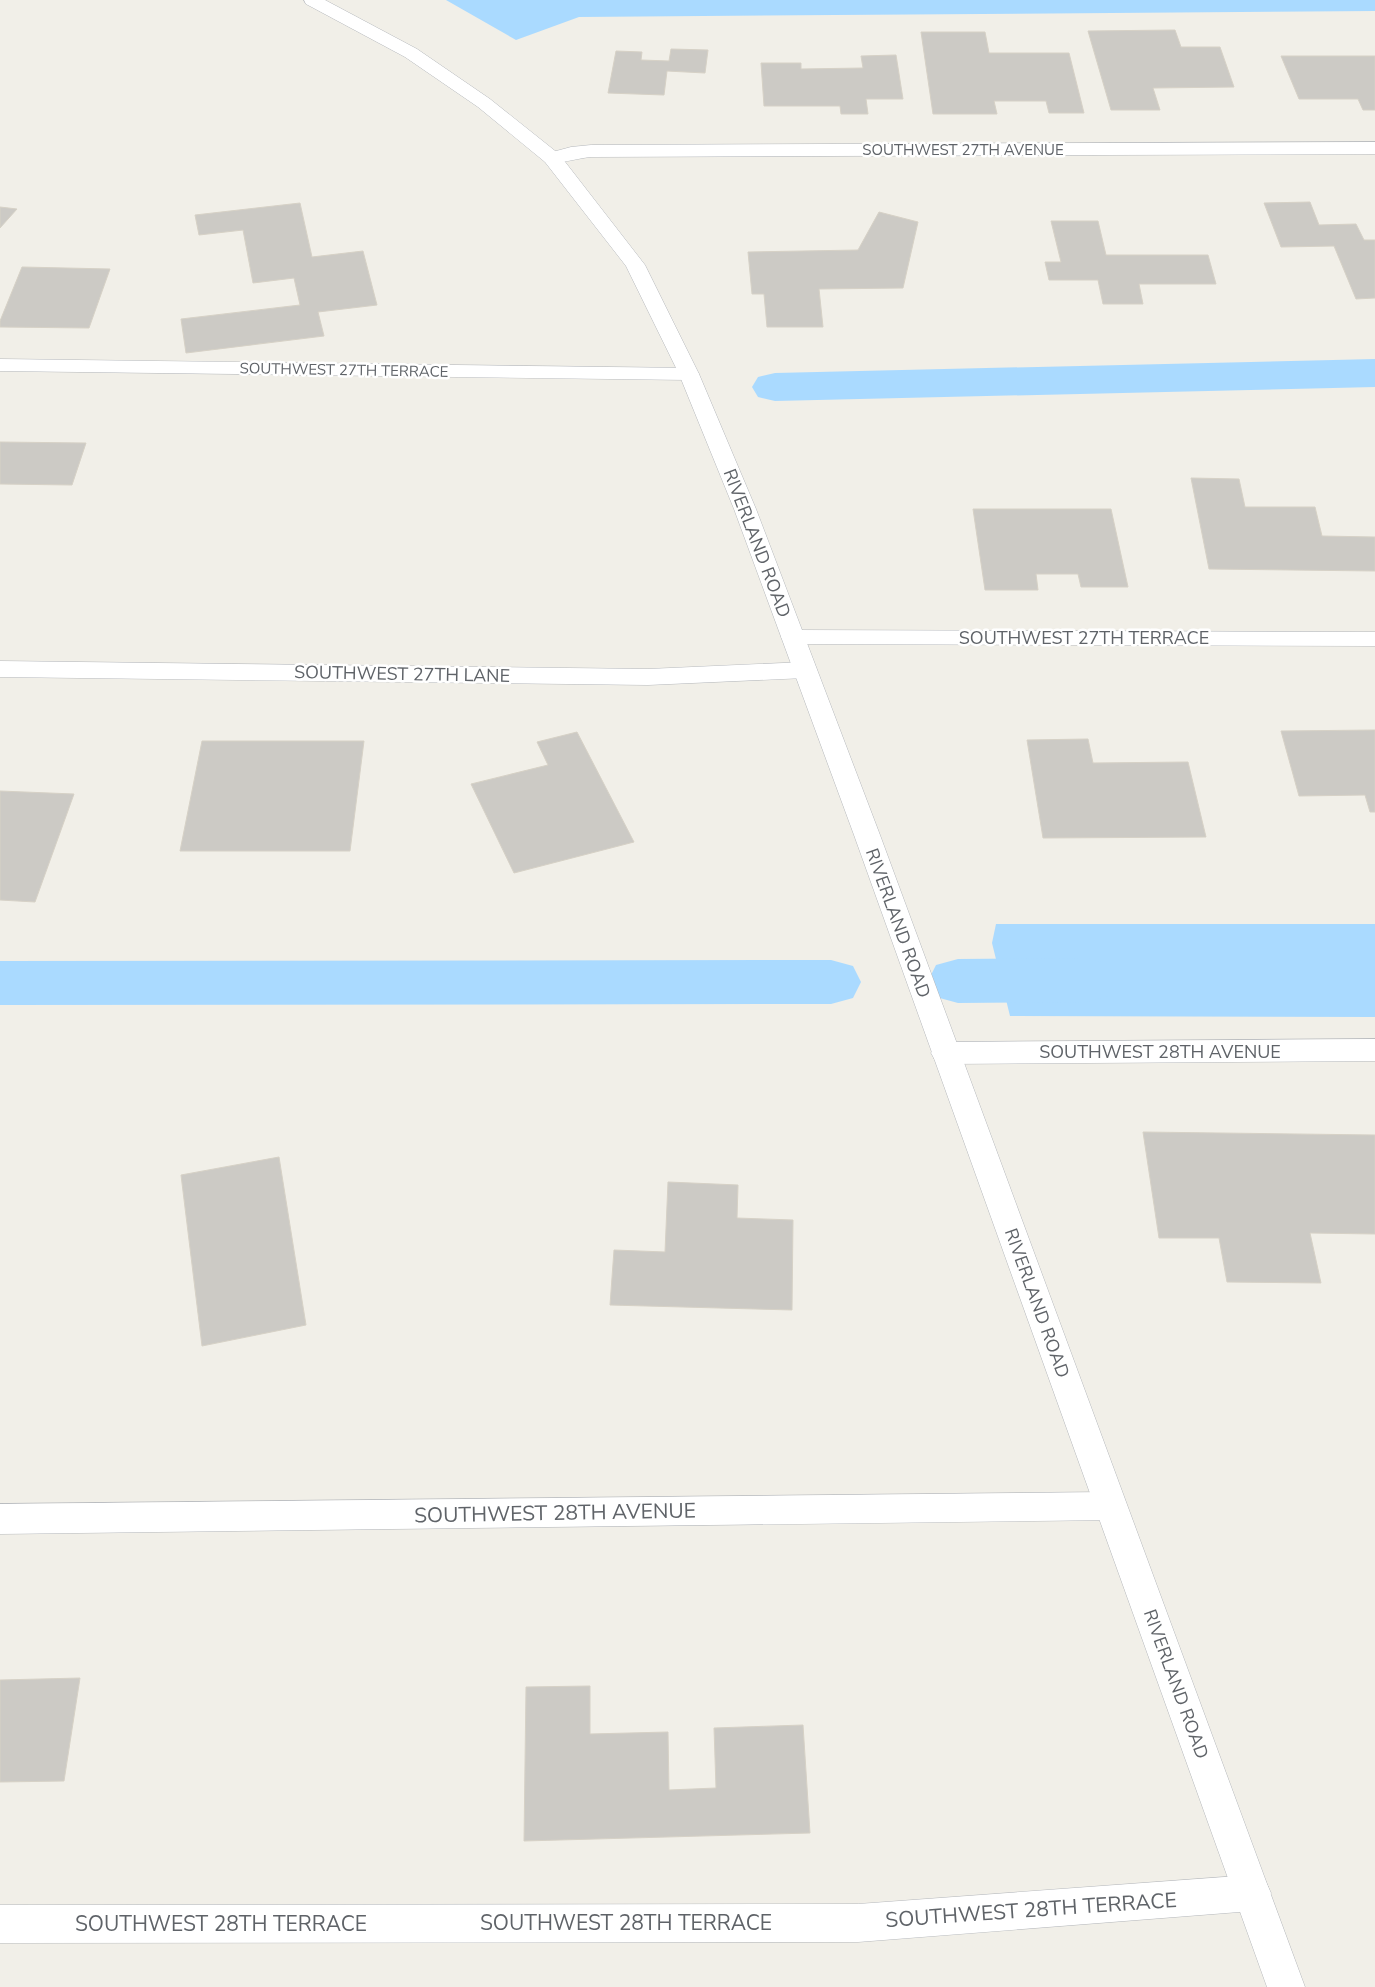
<svg xmlns="http://www.w3.org/2000/svg" width="1375" height="1987" font-family="'Nunito Sans',sans-serif">
	<style>
		.water { fill: #aadaff }
		.lines { fill: none; stroke-linecap: round; stroke-linejoin: round }
		.canal { fill: #aadaff; fill-rule: evenodd }
		.building { fill: #cccac5; stroke: #d6d1c6 }
		.minor-casing { stroke: #b5b8bc; stroke-width: 1 }
		.tertiary-casing { stroke: #b5b8bc; stroke-width: 1 }
		.minor { fill: #fff; fill-rule: evenodd }
		.tertiary { fill: #fff; fill-rule: evenodd }
		.labels { text-anchor: middle; stroke-width: 5; stroke-linejoin: round; paint-order: stroke }
		.far-street-label { font-size: 15px; fill: #5f6368; stroke: #fff }
		.street-label { font-size: 18px; fill: #5f6368; stroke: #fff }
		.near-street-label { font-size: 21px; fill: #5f6368; stroke: #fff }
	</style>
	<rect width="100%" height="100%" fill="#f1efe8"/>
	<path class="water" d="M446 0H1375V11L579 17 516 40Z
		M996 924H1375V1017L1010 1016 992 943Z"/>
	<g class="lines">
		<path class="canal" d="M1375 359V387L775 401 758 397 752 387 758 377 775 373Z
			M1086 958 1108 964 1116 980 1108 996 1086 1002 958 1003 936 997 928 981 936 965 958 959Z
			M831 960 853 966 861 982 853 998 831 1004 0 1005V961Z"/>
	</g>
	<path class="building" d="M1175 30 1181 47H1220L1234 87 1153 88 1160 110H1111L1088 31Z
		M921 32H985L989 53H1069L1084 113H1049L1046 101H994L997 114H933Z
		M671 49 708 50 705 73 667 71 664 95 608 93 616 51 642 52 641 60 669 61Z
		M896 55 903 99H866L868 114H841L840 106H764L761 63H801V69L863 68 861 56Z
		M1281 56H1375V110H1363L1358 99H1299Z
		M1310 202 1319 225 1356 224 1364 240H1375V298L1356 299 1334 246 1281 247 1264 203Z
		M300 203 312 257 363 251 377 305 318 312 324 336 186 353 181 319 300 305 294 278 253 283 243 230 199 235 195 215Z
		M0 207 17 209 0 228Z
		M879 212 918 222 903 288 819 289 823 327H767L764 294H752L748 252 858 250Z
		M1051 221H1098L1106 255H1208L1216 284H1139L1143 304H1103L1098 280H1049L1045 262H1061Z
		M22 267 110 269 89 328 0 327V321Z
		M0 442 86 443 72 485 0 484Z
		M1191 478 1239 479 1245 507H1315L1322 536 1375 537V571L1209 569Z
		M973 509H1111L1128 587H1081L1078 574H1036L1038 590H985Z
		M1375 730V812H1370L1365 795 1299 796 1281 731Z
		M577 732 634 842 514 873 471 784 548 765 537 742Z
		M1088 739 1093 763 1188 762 1206 837 1043 838 1027 740Z
		M202 741H364L350 851H180Z
		M0 791 74 794 35 902 0 900Z
		M1143 1132 1375 1135V1234L1310 1233 1321 1283 1227 1282 1219 1238H1159Z
		M279 1157 306 1325 202 1346 181 1175Z
		M668 1182 738 1185 737 1218 793 1220 792 1310 610 1305 614 1250 665 1252Z
		M80 1678 64 1781 0 1782V1680Z
		M590 1686V1734L668 1732 669 1790 716 1788 714 1728 803 1725 810 1833 524 1841 526 1687Z"/>
	<g class="lines">
		<defs>
			<path id="minor" d="M1375 142V154L591 157C578 158 557 165 545 162L543 158 545 154 571 147 591 145Z
				M0 359 689 368 696 370 699 374 696 378 689 380 0 371Z
				M793 630 1375 632V646L793 644 785 642 781 637 785 632Z
				M0 661 648 669 805 662 813 665 817 670 813 675 805 678 648 685 0 677Z
				M1375 1039V1061L945 1064 935 1060 931 1053 935 1046 945 1042Z
				M1111 1492 1123 1496 1127 1506 1123 1516 1111 1520 0 1534V1504Z
				M1252 1875 1265 1880 1271 1893 1265 1906 1252 1911 858 1942 0 1943V1905L858 1904Z"/>
			<path id="tertiary" d="M304 0H325L417 49 490 99 559 154 645 265 699 374 756 509 880 835 1305 1987H1267L854 835 734 509 679 374 626 266 545 162 478 107 405 57 306 4Z"/>
		</defs>
		<use href="#minor" class="minor-casing"/>
		<use href="#tertiary" class="tertiary-casing"/>
		<use href="#minor" class="minor"/>
		<use href="#tertiary" class="tertiary"/>
	</g>
	<g class="labels">
		<g class="far-street-label">
			<text x="963" y="155">SOUTHWEST 27TH AVENUE</text>
			<text transform="translate(344 370) rotate(1)" y="5">SOUTHWEST 27TH TERRACE</text>
		</g>
		<g class="street-label">
			<text transform="translate(757 543) rotate(69)" y="6">RIVERLAND ROAD</text>
			<text x="1084" y="644">SOUTHWEST 27TH TERRACE</text>
			<text transform="translate(402 674) rotate(1)" y="6">SOUTHWEST 27TH LANE</text>
			<text transform="translate(898 923) rotate(70)" y="6">RIVERLAND ROAD</text>
			<text x="1160" y="1058">SOUTHWEST 28TH AVENUE</text>
			<text transform="translate(1037 1303) rotate(70)" y="6">RIVERLAND ROAD</text>
			<text transform="translate(1176 1684) rotate(70)" y="6">RIVERLAND ROAD</text>
		</g>
		<g class="near-street-label">
			<text transform="translate(555 1513) rotate(-1)" y="7">SOUTHWEST 28TH AVENUE</text>
			<text transform="translate(1031 1910) rotate(-4)" y="7">SOUTHWEST 28TH TERRACE</text>
			<text x="626" y="1930">SOUTHWEST 28TH TERRACE</text>
			<text x="221" y="1931">SOUTHWEST 28TH TERRACE</text>
		</g>
	</g>
</svg>
